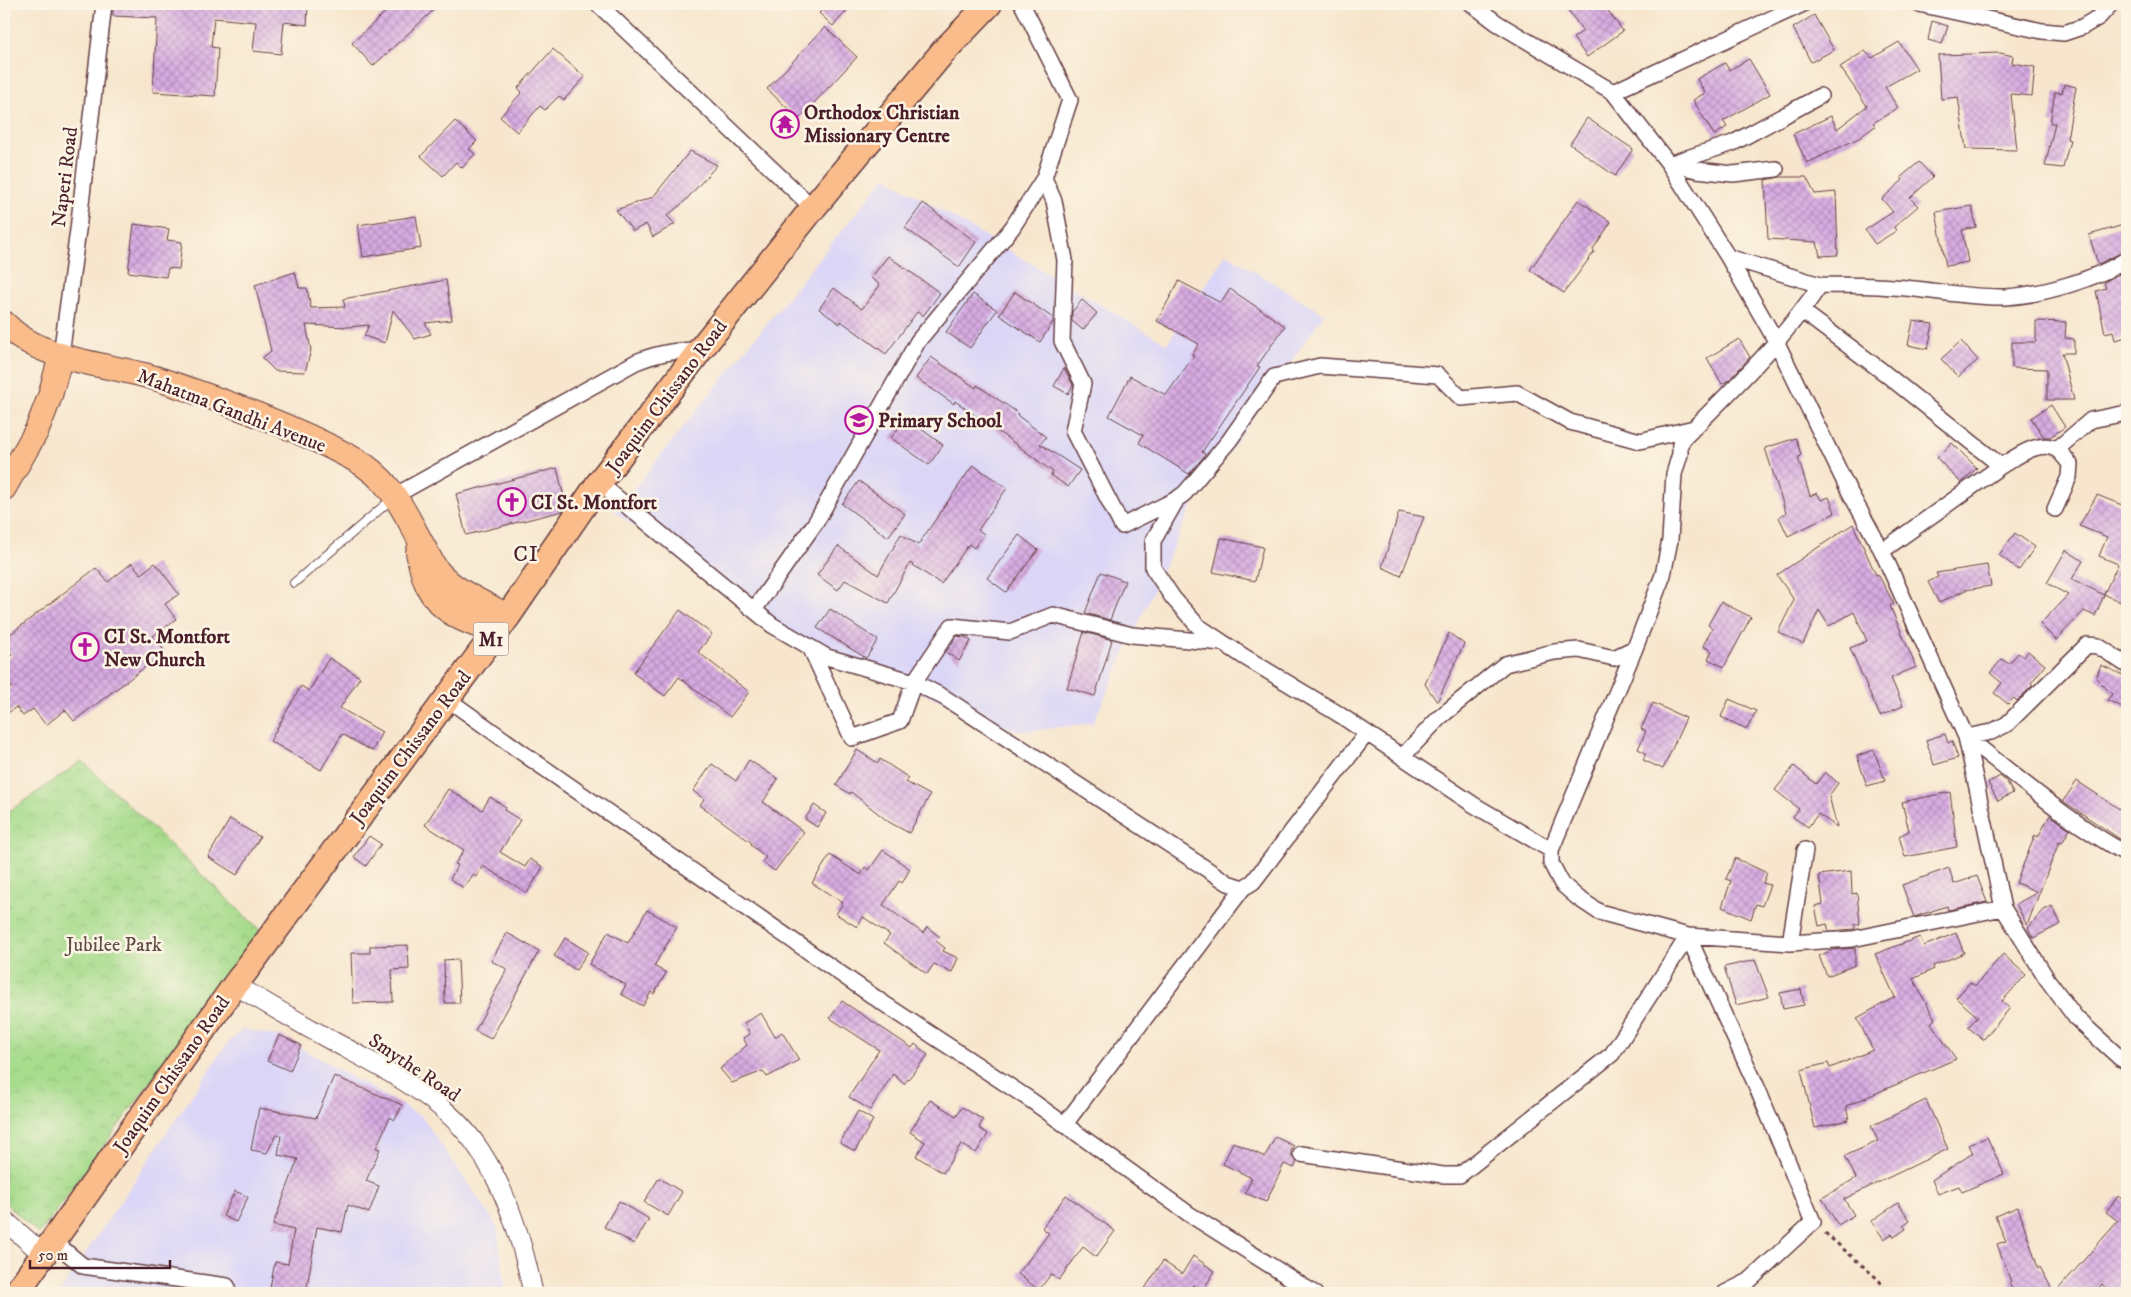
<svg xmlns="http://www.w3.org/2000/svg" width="2131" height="1297" font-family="'IM FELL DW Pica',serif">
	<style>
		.built { fill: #dbd6f7 }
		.park { fill: url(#park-crowns); stroke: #787e5c }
		.building { fill: url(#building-cross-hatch) }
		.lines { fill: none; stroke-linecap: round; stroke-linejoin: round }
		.service-casing { stroke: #643d43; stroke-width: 10 }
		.minor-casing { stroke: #643d43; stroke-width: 18 }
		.tertiary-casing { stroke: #643d43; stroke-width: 21 }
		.primary-casing { stroke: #643d43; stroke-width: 26 }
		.trunk-casing { stroke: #643d43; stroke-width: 28 }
		.path { stroke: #643d43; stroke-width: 3; stroke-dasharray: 4 4; stroke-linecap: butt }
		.service { stroke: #fff; stroke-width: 8 }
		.minor { stroke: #fff; stroke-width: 15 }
		.tertiary { stroke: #fff; stroke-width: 19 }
		.primary { stroke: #f9bc8a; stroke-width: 24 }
		.trunk { stroke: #f9bc8a; stroke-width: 25 }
		.labels { text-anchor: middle; stroke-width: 5; stroke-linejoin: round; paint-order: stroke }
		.shield { fill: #fcf5e5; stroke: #7f5f63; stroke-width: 1 }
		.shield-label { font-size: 19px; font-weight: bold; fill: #4a1f2b }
		.poi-label { font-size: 20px; font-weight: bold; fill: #4a1f2b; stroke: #fcf5e5; text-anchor: start }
		.street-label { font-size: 20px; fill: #4a1f2b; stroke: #fcf5e5 }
		.park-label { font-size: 20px; fill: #614e44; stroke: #fcf5e5 }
		.quarter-label { font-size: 22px; letter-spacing: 1px; fill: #4a1f2b; stroke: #fcf5e5 }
	</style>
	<defs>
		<pattern id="park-crowns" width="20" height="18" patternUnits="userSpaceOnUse" patternTransform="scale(1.25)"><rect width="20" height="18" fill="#a7dc8d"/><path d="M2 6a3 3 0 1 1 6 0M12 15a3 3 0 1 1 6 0" fill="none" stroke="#91bc7a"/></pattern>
		<pattern id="building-cross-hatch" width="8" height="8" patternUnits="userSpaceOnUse" patternTransform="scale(1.25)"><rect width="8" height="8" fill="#d8ace3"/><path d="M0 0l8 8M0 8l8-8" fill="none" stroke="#b18bb8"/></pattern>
	</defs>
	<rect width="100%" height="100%" fill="#fcf5e5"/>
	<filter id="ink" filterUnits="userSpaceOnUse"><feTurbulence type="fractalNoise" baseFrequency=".02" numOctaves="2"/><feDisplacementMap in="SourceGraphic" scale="10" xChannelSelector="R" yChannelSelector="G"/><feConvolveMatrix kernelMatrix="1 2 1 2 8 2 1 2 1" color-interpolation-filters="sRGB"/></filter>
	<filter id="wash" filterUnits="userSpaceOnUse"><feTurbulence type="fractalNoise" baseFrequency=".0096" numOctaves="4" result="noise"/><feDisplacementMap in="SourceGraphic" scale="20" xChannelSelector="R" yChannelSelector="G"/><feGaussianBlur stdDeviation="1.12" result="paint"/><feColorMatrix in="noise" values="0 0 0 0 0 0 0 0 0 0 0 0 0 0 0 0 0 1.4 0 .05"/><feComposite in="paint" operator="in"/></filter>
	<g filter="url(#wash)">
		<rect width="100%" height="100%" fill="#f7e6cd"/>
		<path class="built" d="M885 177 1167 344 1226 254 1324 314 1191 508 1093 723 1019 732 784 637 615 512Z
			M243 1029 283 1038 422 1117 497 1226 506 1293H59L226 1045Z"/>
		<path class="park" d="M82 761 261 931 39 1234 4 1202V815Z"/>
		<g id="blocks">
			<path class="building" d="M113 4H308L307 25 284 22 281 54 253 51 256 22 214 18 211 47 218 48 215 96 153 92 157 18 113 16Z
				M394 4H440L373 66 352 43Z
				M828 4H853L833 26 819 13Z
				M1564 4H1603L1623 31 1587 57 1573 38 1583 31Z
				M1814 15 1834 50 1811 62 1793 28Z
				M1932 21 1948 26 1942 44 1928 40Z
				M825 27 857 57 799 119 767 89Z
				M1899 42 1917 69 1885 87 1898 108 1873 123 1875 126 1859 138 1807 163 1793 134 1831 116 1837 129 1867 106 1840 67 1865 51 1872 58Z
				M553 49 585 77 564 100 559 96 545 110 540 106 517 132 500 117 522 92 518 88Z
				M2000 53 2013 56 2012 63 2035 67 2032 96 2011 94 2017 150 1966 149 1958 97 1941 99 1938 55Z
				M1749 59 1770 94 1723 121 1727 127 1714 135 1693 100 1705 93 1697 79 1725 63 1729 70Z
				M2064 84 2076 87 2067 139 2070 140 2063 168 2045 166 2055 123H2050L2055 92 2062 93Z
				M1587 118 1633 149 1615 176 1570 144Z
				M455 121 477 141 469 149 475 154 462 168 456 162 443 176 421 156Z
				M690 151 717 165 684 202 667 216 675 224 653 237 646 224 633 231 616 210 653 197Z
				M1919 162 1933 177 1910 198 1918 206 1894 227 1896 231 1875 244 1865 230 1893 212 1882 199 1903 180 1901 177Z
				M1780 177H1806L1815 194 1836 192 1838 255 1820 256 1817 242 1768 239 1765 180Z
				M1578 200 1611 222 1593 249 1594 252 1564 293 1530 270Z
				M923 203 976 242 959 267 905 228Z
				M1972 206 1976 227 1962 230 1968 262 1946 266 1936 212Z
				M416 216 421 248 363 257 358 225Z
				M134 224 169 229 167 240 182 242 179 269 168 268 166 277 128 272Z
				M2127 224V250L2098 264 2089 235Z
				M888 256 940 293 923 316 917 312 886 354 841 321 840 324 819 309 834 288 862 309 880 285 871 278Z
				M2127 270V337L2115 340 2113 331 2105 333 2096 291 2106 288 2104 282Z
				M295 272 299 288H307L311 308 345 307 343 299 446 280 452 320 425 323 431 334 415 339 393 310 385 343 364 336 369 325 348 327 306 325 311 350 305 372 275 371 262 358 271 351 255 285Z
				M1179 281 1221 303 1230 289 1285 326 1257 366 1260 367 1202 452 1205 454 1204 456 1189 474 1139 443 1143 435 1109 416 1130 376 1166 395 1194 356 1192 355 1199 344 1157 321Z
				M1015 292 1053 318V322L1040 342 999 315Z
				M973 294 997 310 970 348 946 332Z
				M1082 300 1097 313 1083 330 1072 321V312Z
				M1913 321 1933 324 1928 349 1908 345Z
				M2036 321 2066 322 2065 338 2074 339V353H2062L2074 400H2047V369L2012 368V342H2036Z
				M1739 339 1750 357 1729 380 1722 384 1707 358Z
				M1961 341 1978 360 1958 377 1941 359Z
				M931 357 976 388 977 385 1018 413 1017 415 1046 437 1040 444 1080 470 1068 487 1051 475 1053 472 1010 440 955 401 954 404 916 378Z
				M1064 368 1073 385 1068 394 1054 386Z
				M2051 405 2065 427 2050 437H2044L2031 418Z
				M906 418 943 445 929 465 891 438Z
				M1796 438 1801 455 1798 458 1810 496 1817 493 1821 500 1829 497 1835 513 1788 536 1779 517 1786 513 1765 448Z
				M1952 443 1977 468 1961 483 1937 458Z
				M973 465 1007 488 978 530 984 534 974 548 969 544 941 584 910 563 888 603 845 580 838 590 817 575 838 546 878 575 901 534 918 545Z
				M557 468 566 505 563 511 466 535 456 494Z
				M859 481 905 514 888 537 842 504Z
				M2097 495 2127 507V605L2104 594 2118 564 2099 556 2107 537 2079 526Z
				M1399 512 1424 517 1401 576 1382 567Z
				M1853 524 1876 575 1878 574 1894 604 1890 606 1916 667 1891 678 1903 706 1880 716 1850 648 1867 641 1854 612 1829 626 1819 610 1803 644 1778 632 1794 600 1777 575Z
				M2015 533 2035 547 2019 570 1999 555Z
				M1019 535 1038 550 1006 592 987 578Z
				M1221 538 1263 547 1255 581 1213 572Z
				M2066 550 2083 561 2072 579 2104 595 2095 616 2084 611 2056 640 2040 624 2068 595 2047 583Z
				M132 563 141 574 155 563 179 594 165 604 176 619 153 636 165 652 74 721 65 710 46 725 33 709 23 716 16 707 4 716V693L12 687 4 677V662L12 655 4 644V639L96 568 108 582Z
				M1987 565 1991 586 1965 590 1939 603 1928 582 1938 577 1936 573Z
				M1101 572 1125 581 1110 620 1085 613Z
				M1721 602 1751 617 1724 667 1708 659 1712 651 1703 646 1712 628 1708 625Z
				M830 609 878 640 866 658 817 628Z
				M680 610 712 634 698 652 749 692 730 717 679 677 665 696 633 673Z
				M1084 632 1112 640 1095 696 1067 688Z
				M1449 633 1464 644 1437 702 1425 684Z
				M957 636 965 637 971 641 959 661 946 652Z
				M2028 651 2045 665 2031 683 2033 685 2017 701 2014 698 2008 704 1994 693 2002 683 1990 673 2002 659 2009 664 2018 653 2024 657Z
				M329 658 360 677 340 708 382 732 372 751 342 734 321 770 270 741 301 686 309 691Z
				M2101 665 2127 677V709L2107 700 2112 694 2096 678Z
				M1729 699 1756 711 1747 729 1721 717Z
				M1653 703 1686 718 1663 769 1643 760 1646 753 1638 749 1646 731 1641 729Z
				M1945 734 1948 743 1952 741 1958 758 1934 765 1926 740Z
				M857 750 878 763 880 759 909 778 906 782 930 795 909 833 889 822 851 792 850 794 836 785Z
				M1874 750 1885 781 1867 786 1857 756Z
				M749 760 778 779 763 802 804 832 775 871 762 862 766 857 751 845 752 843 700 805 704 799 693 791 712 764 736 781Z
				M1794 766 1816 784 1825 772 1838 783 1829 796 1837 827 1818 814 1808 827 1793 817 1799 809 1775 790Z
				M2000 776 2007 782 2013 793 1998 801 1988 783Z
				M2077 781 2127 814V834L2123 841 2063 801Z
				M448 789 482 810 490 797 506 807 504 810 520 820 500 852 525 867 530 859 543 867 527 893 483 866 476 877 473 875 464 888 450 879 458 865 455 864 464 850 425 825Z
				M1950 792 1957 847 1905 857 1899 836 1909 831 1902 802Z
				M814 805 826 813 817 827 805 819Z
				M2050 815 2070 829 2062 843 2059 842 2027 925 2016 904 2038 892 2016 883 2035 835 2038 837Z
				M230 819 260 837 237 875 208 857Z
				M369 836 381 844 366 866 354 857Z
				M883 850 910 869 902 883 899 881 883 905 923 933 927 927 940 937 936 941 945 948 943 951 958 958 952 972 934 964 927 974 884 943 890 935 863 917 857 927 836 914 843 903 812 883 830 855 861 875 865 867 869 870Z
				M1735 858 1767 873 1763 883 1770 885 1762 906 1756 904 1751 919 1722 907 1731 881 1726 879Z
				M1949 868 1954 884 1977 876 1987 902 1948 910 1947 906 1914 917 1902 885Z
				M1851 871 1852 894 1857 893 1860 924H1855V929L1829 931 1827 924 1819 926 1815 906 1823 904 1819 875Z
				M2052 906 2061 924 2033 938 2028 928 2044 910Z
				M647 910 677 927 654 966 666 973 654 994 651 992 643 1006 621 994 626 985 589 964 608 932 628 943Z
				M507 933 539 951 491 1039 475 1031 507 969 491 961Z
				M1956 933 1964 953 1933 966 1934 969 1913 979 1935 1019 1931 1023 1956 1059 1846 1106 1849 1120 1815 1128 1801 1070 1828 1063 1830 1068 1873 1050 1857 1018 1895 997 1875 954 1920 937 1924 946Z
				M565 938 588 952 576 970 554 956Z
				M408 945 409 969 392 970 393 1002 353 1003 351 953H370V946Z
				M1855 948V965L1827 976 1819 956 1832 950Z
				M2003 954 2026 975 2002 1001 2010 1008 1983 1040 1968 1027 1978 1017 1956 998 1970 982 1975 986Z
				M458 959 460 1003H445L444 960Z
				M1755 960 1769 997 1736 1005 1724 967Z
				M1801 989 1804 1005 1783 1009 1780 993Z
				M842 1001 912 1048 915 1044 928 1055 904 1084 893 1074 870 1110 849 1097 879 1050 830 1018Z
				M761 1013 775 1037 782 1032 799 1060 767 1077 763 1071 732 1083 720 1069 747 1045 743 1038 750 1034 744 1023Z
				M279 1035 301 1045 290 1071 267 1061Z
				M334 1076 402 1105 395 1120 390 1117 376 1148 380 1149 366 1181 379 1186 369 1213 348 1205 342 1232 317 1227 306 1293H269L275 1262 288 1264 294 1230 273 1225 298 1159 278 1155 281 1136 276 1135 267 1153 251 1150 259 1108 316 1118Z
				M930 1100 956 1116 962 1107 983 1120 979 1128 988 1134 976 1153 961 1144 943 1173 916 1156 925 1142 910 1132Z
				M1926 1100 1948 1149 1844 1199 1854 1215 1838 1225 1822 1198 1856 1178 1845 1156 1878 1141 1871 1126Z
				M858 1111 873 1120 855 1151 840 1143Z
				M1275 1137 1294 1146 1291 1151 1292 1157 1297 1162 1294 1168 1284 1164 1266 1202 1245 1193 1252 1178 1223 1164 1233 1142 1265 1157Z
				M1987 1137 2004 1174 1962 1192 1959 1186 1938 1194 1932 1180 1973 1153 1969 1145Z
				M659 1178 682 1192 668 1216 644 1202Z
				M235 1191 248 1197 236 1222 223 1216Z
				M1066 1195 1115 1231 1096 1257 1083 1247 1059 1280 1051 1274 1039 1290 1018 1274 1049 1233 1042 1228Z
				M2118 1196 2127 1203V1293H2110L2102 1284 2094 1293H2055L2118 1221 2106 1212Z
				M619 1201 649 1219 634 1244 604 1227Z
				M1898 1203 1910 1220 1903 1225 1906 1229 1894 1237 1892 1234 1884 1239 1871 1221Z
				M2018 1207 2038 1268 2040 1267 2054 1293H2014L2009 1283 2011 1282 1997 1244 2006 1241 1995 1216Z
				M1193 1256 1215 1271 1202 1291 1193 1285 1188 1293H1142L1163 1261 1182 1274Z"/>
		</g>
	</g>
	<g filter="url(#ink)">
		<use href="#blocks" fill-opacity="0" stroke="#643d43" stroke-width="1"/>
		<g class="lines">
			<defs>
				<path id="service" d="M294 583 393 498"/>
				<path id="minor" d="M598 4 813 208
					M1022 4 1070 100 1044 178 1054 201 1065 260 1062 341 1083 384 1073 431 1122 526 1177 499 1185 493 1229 441 1274 377 1320 366 1438 375 1461 398 1517 393 1570 422 1640 441 1694 428
					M1472 4 1497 23 1613 92 1669 164 1728 257 1776 341 1848 489 1882 551 1966 737 2003 908 2047 979 2076 1018 2120 1058 2127 1062
					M1919 4 2042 31 2064 33 2082 27 2099 17 2111 4
					M1613 92 1803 4
					M1776 169 1733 174 1697 170 1669 164 1733 143 1820 96
					M1820 285C1844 285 1868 285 1892 287 1929 289 1968 298 2005 297 2042 295 2097 279 2127 259
					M1802 311 1882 371 2001 466 1882 551
					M61 355 78 230 104 4
					M2057 449 2091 420 2127 413
					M2001 466C2015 458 2039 439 2056 449 2061 452 2066 459 2070 464L2069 477 2055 509
					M599 483 772 625 827 657 914 682 945 698 1228 883 1243 888 1253 882 1367 733
					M396 495 636 362C658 353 676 350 700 350
					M1177 499 1153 541V568L1173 598 1198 626 1243 656 1337 713 1474 805 1551 850 1635 648 1663 575 1670 540 1674 474 1680 454V444L1685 437C1733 389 1782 342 1820 285L1728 257
					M754 610 816 522 918 341 1012 228 1044 178
					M811 649 852 738 900 721 914 682 952 626 1010 632 1053 615 1132 635 1223 643
					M446 698 531 759 880 1001 1032 1101 1189 1214 1314 1293
					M1966 737 1991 732 2007 724 2087 645 2098 646 2127 665
					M1966 737C2018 777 2069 823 2127 854
					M1403 756 1439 718 1505 664 1554 652 1579 650 1614 658 1635 648
					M1551 850V863L1562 884 1578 898 1599 912 1688 936 1790 943 1852 939 2003 908
					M1688 936 1756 1085 1813 1222 1749 1281 1725 1293
					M1790 943 1805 850
					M1065 1124 1243 888
					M1301 1154 1443 1175H1460L1612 1054 1688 936
					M53 1241 83 1266 227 1286"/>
				<path id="tertiary" d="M235 985C266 1003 296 1021 327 1038 380 1067 444 1096 479 1149 507 1191 523 1243 533 1293
					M4 1220 43 1254"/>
				<path id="primary" d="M4 323C42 363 108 363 158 379 224 401 293 426 354 459 391 479 404 511 423 546 427 553 431 562 436 569 453 591 484 603 508 616
					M4 488 37 430 50 396 61 355
					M418 552C420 562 422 573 426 582 438 613 468 623 497 632"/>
				<path id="trunk" d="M16 1293 235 985 508 616 599 483 700 350 813 208 943 52 989 4"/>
			</defs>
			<use href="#service" class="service-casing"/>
			<use href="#minor" class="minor-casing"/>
			<use href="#tertiary" class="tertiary-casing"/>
			<use href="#primary" class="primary-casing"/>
			<use href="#trunk" class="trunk-casing"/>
			<path class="path" d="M1825 1233 1879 1280 1885 1290V1293"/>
			<use href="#service" class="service"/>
			<use href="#minor" class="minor"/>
			<use href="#tertiary" class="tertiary"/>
			<use href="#primary" class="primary"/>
			<use href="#trunk" class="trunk"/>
		</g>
	</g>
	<defs>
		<symbol id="temple-ring" viewBox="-11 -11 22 22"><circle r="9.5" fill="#fcf5e5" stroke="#b5179e" stroke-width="1.5"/><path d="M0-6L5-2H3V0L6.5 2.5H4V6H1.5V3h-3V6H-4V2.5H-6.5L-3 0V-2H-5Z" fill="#b5179e"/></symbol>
		<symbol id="school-ring" viewBox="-11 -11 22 22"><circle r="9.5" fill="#fcf5e5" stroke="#b5179e" stroke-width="1.5"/><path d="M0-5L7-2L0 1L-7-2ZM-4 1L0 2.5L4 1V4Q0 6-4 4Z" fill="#b5179e"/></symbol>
		<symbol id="church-ring" viewBox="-11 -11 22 22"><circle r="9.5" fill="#fcf5e5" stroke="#b5179e" stroke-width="1.5"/><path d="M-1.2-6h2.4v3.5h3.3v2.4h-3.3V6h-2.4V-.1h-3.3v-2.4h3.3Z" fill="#b5179e"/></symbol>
	</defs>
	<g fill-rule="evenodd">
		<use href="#temple-ring" x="769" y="108" width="32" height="32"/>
		<use href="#school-ring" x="843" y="404" width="32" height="32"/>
		<use href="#church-ring" x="496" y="486" width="32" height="32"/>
		<use href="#church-ring" x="69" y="631" width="32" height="32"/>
	</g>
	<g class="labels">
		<rect class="shield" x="473.5" y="622.5" width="35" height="33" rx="4"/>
		<g class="shield-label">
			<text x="491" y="646">M1</text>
		</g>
		<g class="poi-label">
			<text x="804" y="119">Orthodox Christian<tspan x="804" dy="23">Missionary Centre</tspan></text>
			<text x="878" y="427">Primary School</text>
			<text x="531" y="509">CI St. Montfort</text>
			<text x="104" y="643">CI St. Montfort<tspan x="104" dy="23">New Church</tspan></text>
		</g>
		<g class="street-label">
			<text transform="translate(64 177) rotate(-83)" y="7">Naperi Road</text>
			<text transform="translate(666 396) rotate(-53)" y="7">Joaquim Chissano Road</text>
			<text transform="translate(232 410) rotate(21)" y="7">Mahatma Gandhi Avenue</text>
			<text transform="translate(410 747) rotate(-53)" y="7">Joaquim Chissano Road</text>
			<text transform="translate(415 1067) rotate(34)" y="7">Smythe Road</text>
			<text transform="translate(171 1074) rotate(-55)" y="7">Joaquim Chissano Road</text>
		</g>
		<g class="park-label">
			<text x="114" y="951">Jubilee Park</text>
		</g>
		<g class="quarter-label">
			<text x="526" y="561">CI</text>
		</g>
	</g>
	<rect width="2131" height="1297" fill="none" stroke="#fcf5e5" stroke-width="20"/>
	<path d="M30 1260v8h140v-8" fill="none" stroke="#4a1f2b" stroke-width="2.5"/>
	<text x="38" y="1260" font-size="15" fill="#4a1f2b" stroke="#fcf5e5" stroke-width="4" paint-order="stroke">50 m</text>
</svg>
